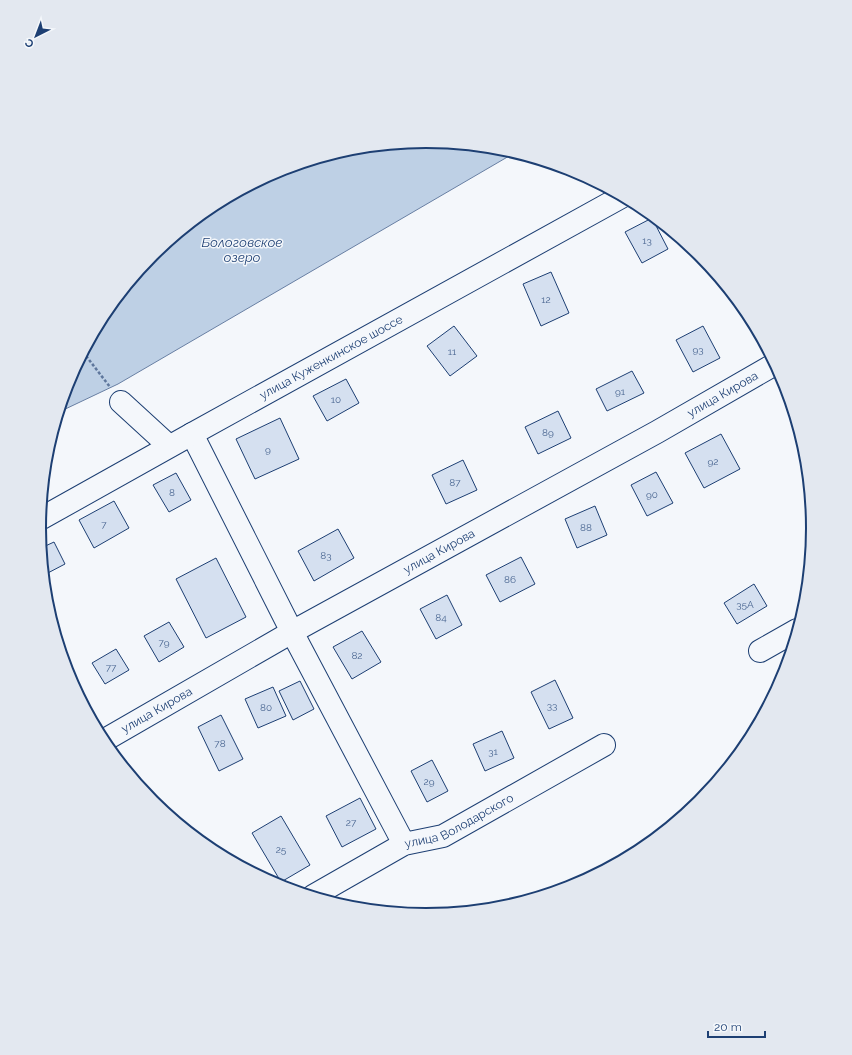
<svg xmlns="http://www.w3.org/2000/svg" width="852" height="1055" font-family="Raleway,sans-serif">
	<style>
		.water { fill: #bed0e5; stroke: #687fa3 }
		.building { fill: #d5e0f0; stroke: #1d3f73 }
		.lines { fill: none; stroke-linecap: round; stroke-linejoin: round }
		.minor-casing { stroke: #1d3f73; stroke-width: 24 }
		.major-casing { stroke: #1d3f73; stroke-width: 24 }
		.path { stroke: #5e769c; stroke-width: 2.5; stroke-dasharray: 3 2; stroke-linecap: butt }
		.minor { stroke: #f4f7fb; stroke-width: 22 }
		.major { stroke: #f4f7fb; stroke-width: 22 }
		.labels { text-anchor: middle; stroke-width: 3; stroke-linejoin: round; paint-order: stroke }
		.number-label { font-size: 10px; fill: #4b6792 }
		.street-label { font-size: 12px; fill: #1d3f73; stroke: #f4f7fb }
		.water-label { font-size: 13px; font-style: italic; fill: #1d3f73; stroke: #f4f7fb }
		.rim { fill: none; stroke: #1d3f73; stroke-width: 2 }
	</style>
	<rect width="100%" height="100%" fill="#f4f7fb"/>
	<path class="water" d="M426 141 502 148 516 152 118 384 59 412 69 379 104 312 153 254 211 206 278 170 351 148Z"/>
	<path class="building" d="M652 218 668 249 642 263 625 232Z
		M551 272 569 313 541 326 523 284Z
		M454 326 477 356 450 376 427 346Z
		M703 326 720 358 693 372 676 340Z
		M632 371 644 393 607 411 596 389Z
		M346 379 359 403 327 421 313 396Z
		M558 411 571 438 538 454 525 427Z
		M280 418 299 459 255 479 236 439Z
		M721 434 740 469 704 488 685 453Z
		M463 460 477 490 446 504 432 475Z
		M656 472 673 503 647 516 631 485Z
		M176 473 191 500 169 512 153 485Z
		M114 501 129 528 94 548 79 520Z
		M595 506 607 535 577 548 565 519Z
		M338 529 354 558 314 581 298 551Z
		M54 542 65 564 44 575 41 548Z
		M521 557 535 584 500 602 486 575Z
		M216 558 246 617 206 638 176 579Z
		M754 584 767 606 737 624 724 603Z
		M447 595 462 625 436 639 420 609Z
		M169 622 184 647 159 662 144 636Z
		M362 631 381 662 352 679 333 647Z
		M116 649 129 670 105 684 92 663Z
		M555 680 573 718 549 729 531 692Z
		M300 681 314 709 293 720 279 691Z
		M273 687 286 716 258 728 245 699Z
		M221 715 243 759 219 771 198 727Z
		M502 731 514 758 485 771 473 744Z
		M432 760 448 791 427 802 411 771Z
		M360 798 376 829 342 847 326 816Z
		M281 816 310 865 281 882 252 833Z"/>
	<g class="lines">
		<defs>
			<g id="minor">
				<path d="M121 402 169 446"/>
				<path d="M192 434 292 632 404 844"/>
				<path id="s1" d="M40 519 192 434 623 196"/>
				<path d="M760 651 797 630"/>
				<path id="s2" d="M313 896 404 844 443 836 604 745"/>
			</g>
			<g id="major">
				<path id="s3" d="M103 741 292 632 657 432 775 364"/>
			</g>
		</defs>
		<use href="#minor" class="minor-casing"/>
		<use href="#major" class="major-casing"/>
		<path class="path" d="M83 352 110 387"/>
		<use href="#minor" class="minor"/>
		<use href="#major" class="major"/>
	</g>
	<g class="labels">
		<g class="number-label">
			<text x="647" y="244">13</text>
			<text x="546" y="303">12</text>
			<text x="698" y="353">93</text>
			<text x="452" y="355">11</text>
			<text x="620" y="395">91</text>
			<text x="336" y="403">10</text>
			<text x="548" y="436">89</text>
			<text x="268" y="453">9</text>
			<text x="713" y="465">92</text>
			<text x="455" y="486">87</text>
			<text x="172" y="496">8</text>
			<text x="652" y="498">90</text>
			<text x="104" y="528">7</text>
			<text x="586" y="531">88</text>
			<text x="326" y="559">83</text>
			<text x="510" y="583">86</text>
			<text x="745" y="608">35А</text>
			<text x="441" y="621">84</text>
			<text x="164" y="646">79</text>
			<text x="357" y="659">82</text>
			<text x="111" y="671">77</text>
			<text x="552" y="709">33</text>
			<text x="266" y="711">80</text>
			<text x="220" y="747">78</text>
			<text x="493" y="755">31</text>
			<text x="429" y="785">29</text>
			<text x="351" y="826">27</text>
			<text x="281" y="853">25</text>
		</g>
		<g class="street-label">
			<text dy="4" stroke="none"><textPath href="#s1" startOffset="333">улица Куженкинское шоссе</textPath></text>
			<text dy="4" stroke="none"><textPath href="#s3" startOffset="710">улица Кирова</textPath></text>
			<text dy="4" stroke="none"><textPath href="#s3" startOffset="386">улица Кирова</textPath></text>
			<text dy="4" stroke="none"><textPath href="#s3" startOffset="62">улица Кирова</textPath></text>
			<text dy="4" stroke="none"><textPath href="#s2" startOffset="165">улица Володарского</textPath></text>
		</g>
		<g class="water-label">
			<text x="242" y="247">Бологовское<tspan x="242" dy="15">озеро</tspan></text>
		</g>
	</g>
	<path d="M0 0H852V1055H0ZM46 528a380 380 0 1 1 760 0a380 380 0 1 1-760 0Z" fill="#e3e8f0" fill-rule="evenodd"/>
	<path class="rim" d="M46 528a380 380 0 1 1 760 0a380 380 0 1 1-760 0Z"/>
	<g transform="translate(36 36) rotate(222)" stroke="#f4f7fb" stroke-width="3" paint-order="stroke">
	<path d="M0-3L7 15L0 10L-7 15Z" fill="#1d3f73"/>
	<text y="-6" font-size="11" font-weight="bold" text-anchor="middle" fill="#1d3f73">С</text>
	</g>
	<path d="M708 1031v6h57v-6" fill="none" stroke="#1d3f73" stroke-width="2"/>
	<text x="714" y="1031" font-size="12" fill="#1d3f73" stroke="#f4f7fb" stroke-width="3" paint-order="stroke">20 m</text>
</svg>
